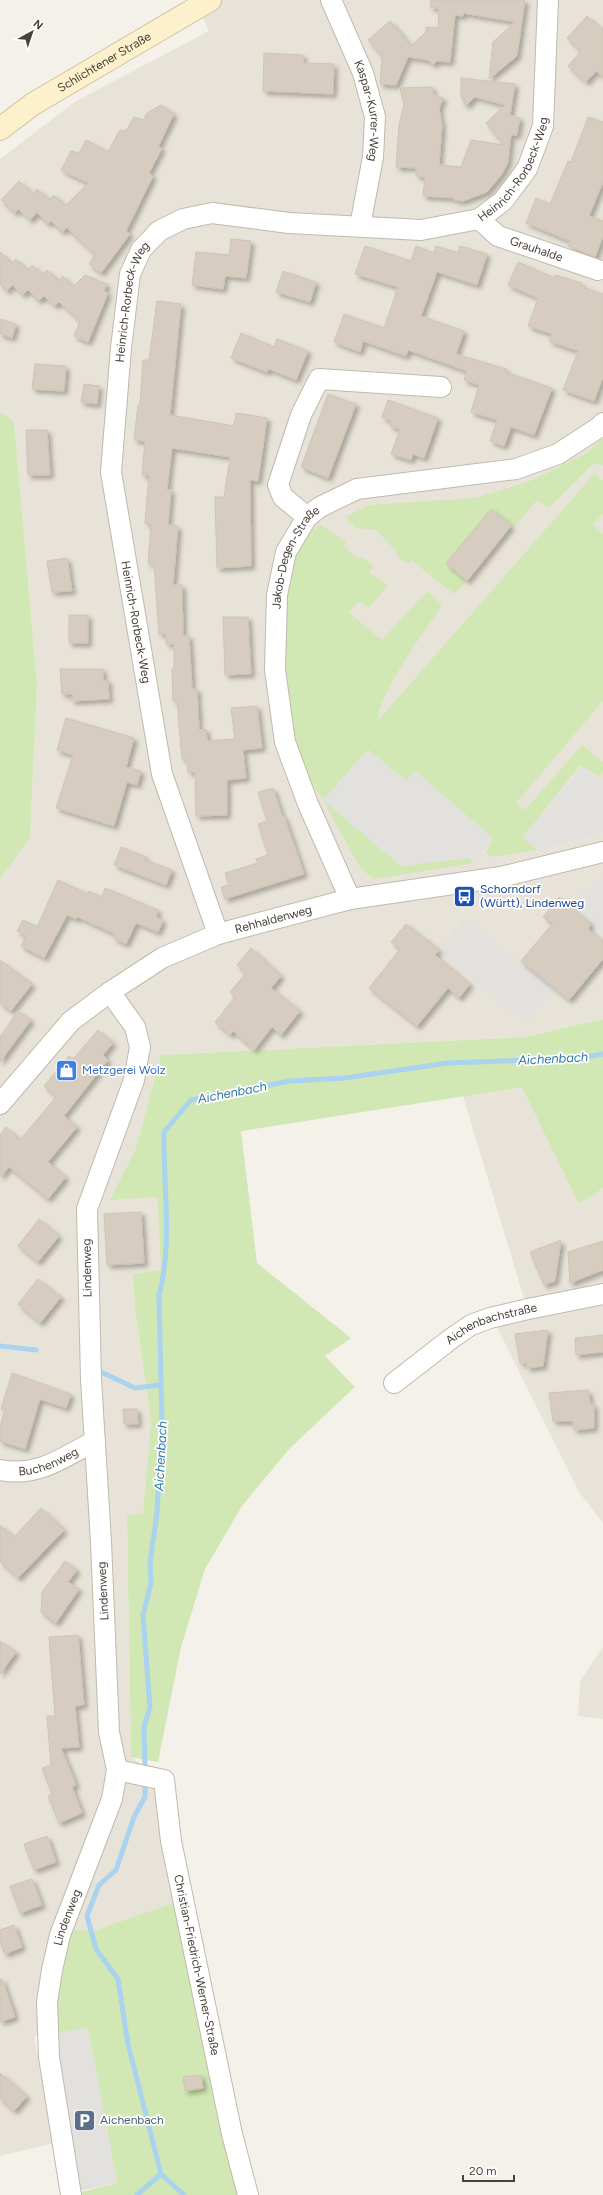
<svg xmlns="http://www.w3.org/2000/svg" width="603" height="2195" font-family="Figtree,sans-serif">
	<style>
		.residential { fill: #e8e3d8 }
		.green { fill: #d1e7b4 }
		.parking { fill: #e3e1de }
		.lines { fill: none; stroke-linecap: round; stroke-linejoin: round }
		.stream { stroke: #a9d3ee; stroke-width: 5 }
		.building { fill: #d6cdc0; stroke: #d0c4b3; filter: url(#shadow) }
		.street-casing { stroke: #c0b9ad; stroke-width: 22 }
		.secondary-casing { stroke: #d2c39b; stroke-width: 24 }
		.street { stroke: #fff; stroke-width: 20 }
		.secondary { stroke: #fdf0cc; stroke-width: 22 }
		.labels { text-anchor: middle; stroke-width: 3.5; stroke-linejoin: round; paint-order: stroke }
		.street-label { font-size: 12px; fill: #484238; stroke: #fff }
		.transit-label { font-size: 12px; fill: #164399; stroke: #fff; text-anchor: start }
		.shop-label { font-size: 12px; fill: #366cbe; stroke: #fff; text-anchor: start }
		.service-label { font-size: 12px; fill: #4e5e75; stroke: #fff; text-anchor: start }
		.water-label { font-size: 13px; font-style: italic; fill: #3379a9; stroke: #fff }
	</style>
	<defs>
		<filter id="shadow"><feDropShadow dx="3.5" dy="3.5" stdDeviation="2" flood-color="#0004"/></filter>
	</defs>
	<rect width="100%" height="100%" fill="#f4f1ea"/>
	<path class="residential" d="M195 0H603V1019L525 1037 161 1055 136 1148 111 1199 157 1197 161 1270 133 1275 135 1309 151 1421 143 1512 127 1517 131 1757 164 1780 184 1899 96 1930 66 1932 50 2034 34 2036 54 2143 0 2156V879L30 838 37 684 14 421 0 412V159L76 101 209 31Z
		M523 1087 579 1204 603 1188V1523L579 1492 494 1321 529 1315 463 1096Z
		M603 1647V1719L578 1716 580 1681Z"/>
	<path class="green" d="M0 412 14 421 37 684 30 838 0 879Z
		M603 438V465L593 464 549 508 536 501 514 527 491 509 446 563 467 581 454 594 411 560 408 564 397 557V552L376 530 356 528 345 517 369 505 475 498 528 482 587 453Z
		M595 473 603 481V513L593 525 603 534V701L516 803 525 810 582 745 603 762V771L599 777 580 765 524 836 538 850 492 857 486 853 493 838 416 772 406 781 368 750 323 800 401 866 469 858 474 863 374 879 361 869 323 800 303 770 291 724 283 641 285 589 294 559 312 531 320 524 346 542 344 547 358 559 361 557 374 566 369 572 388 586 369 607 358 602 349 613 382 640 427 591 442 605C420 639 384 684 376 723Z
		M603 1019V1188L579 1204 522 1087 241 1131 257 1263 351 1338 325 1356 355 1387 290 1448 242 1506 205 1569 181 1647 158 1762 131 1757 127 1516 143 1512 151 1421 135 1309 133 1274 161 1270 157 1197 110 1200 136 1148 161 1055 525 1037Z
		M184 1899 249 2195H69L117 2183 88 2029 50 2034 66 1931 96 1930Z"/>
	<path class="parking" d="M368 749 406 781 415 771 493 838 478 857 401 866 323 800Z
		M583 767 601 783 603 781V832L538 850 523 838Z
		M603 878V934L572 900Z
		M465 917 556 990 525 1024 439 950Z
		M88 2028 117 2183 75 2192 50 2034Z"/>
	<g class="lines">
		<path class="stream" d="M0 1346 36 1350
			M101 1372 135 1388 160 1385
			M145 1772 144 1726 150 1708 143 1615 151 1583 150 1563 157 1513 162 1423 159 1295C173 1243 163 1186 164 1132L191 1100 290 1081 345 1078 448 1063 580 1058 603 1054
			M145 1780V1797L134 1817 116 1870 99 1885 87 1916 96 1949 118 1979 128 2044 161 2174 184 2195
			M137 2195 161 2174"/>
	</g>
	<path class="building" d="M431 0H525L517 56 489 79 493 42 515 22 463 13V16L455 15 450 62 437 61 433 65 428 60 408 57 396 85 380 84 382 56 368 40 390 21 411 46 426 32V27L438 28 439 9 430 7Z
		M587 16 603 30V77L596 71 586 82 568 66 581 51 567 38Z
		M264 53 303 55V63L334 64 333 94 263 91Z
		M461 78 515 84 510 115 520 118 517 135H511L508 162 502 174 487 192 463 201 454 200V198L423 196 425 177 416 176V168L396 167 399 125 404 105 400 88 432 87 433 94 443 98 439 109 442 125 439 165 461 167 471 140 504 145 486 123 505 105 475 97 466 106 461 97Z
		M161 105 174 114 158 147 162 148 149 173 153 176 126 231 130 234 101 273 89 264 95 255 67 228 62 232 51 221 48 224 37 213 30 220 18 209 15 213 1 200 19 181 33 194 37 189 49 200 54 195 65 206 88 183 61 170 71 151 79 153 86 140 108 152 120 130 126 131 134 117 143 120 147 113Z
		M588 117 603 122V182L589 216 603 221V236L595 257 568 246 570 241 526 223 536 198 550 204 568 161 571 162Z
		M231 239 251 241 246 278 225 276 223 289 192 285 196 252 229 255Z
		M365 246 411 261 416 246 434 253 436 246 458 253 460 246 487 254 477 285 437 272 421 316 464 331 456 354 506 369 505 372 552 388 534 435 511 427 504 446 490 441 497 420 471 412 479 385 464 380 467 371 408 350 406 356 363 341 360 352 334 342 344 314 384 328 398 287 355 274Z
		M0 252 12 264 16 259 27 270 32 265 43 275 47 270 58 281 63 276 73 287 85 275 107 284 104 291 108 293 88 342 74 336 80 321 59 302 55 306 44 296 39 301 28 290 23 295 12 285 7 291 0 284Z
		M518 262 555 278 556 275 581 283 580 286 603 294V377L594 401 563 390 578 351 549 341 552 334 528 326 538 298 508 285Z
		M283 271 316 282 310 302 276 292Z
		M157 301 181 304 170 415 234 426 236 413 267 418 258 481 250 480 251 566 217 568 215 497H224L230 457 172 448 167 490H171L168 525 178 526 173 585H182L183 636H189L192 689H197L199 730 206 729 207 741 235 739 231 708 257 706 262 748 243 750 246 778 227 780V815L196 816 195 772H188L187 759H182L177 700 173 701 172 669H174V644H166V634H159L154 564 148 563 151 524 145 523 149 475H142L145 441 134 440 138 405H140L143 360H149Z
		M0 319 16 324 12 338 0 334Z
		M241 333 274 347 277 339 308 351 296 380 269 369 267 372 231 358Z
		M35 364 66 366 64 391 32 389Z
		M84 384 99 386 97 404 81 402Z
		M328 394 356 404 328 478 301 467Z
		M388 400 438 418 424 458 413 454 411 460 391 454 400 429 390 426 391 421 382 417Z
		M26 430H47L50 475H28Z
		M491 509 511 526 467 581 446 563Z
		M67 558 72 591 52 592 47 561Z
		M69 615H88V643H69Z
		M223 617H248L251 674 225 675Z
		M60 669H103V681L108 680 109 699 71 701 73 694H62Z
		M66 718 134 738 126 767 141 771 137 785 127 782 114 826 56 808 73 755 57 750Z
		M273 788 282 816H284L304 874 225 899 221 887 229 885 225 873 258 863 256 859 268 855 258 824 267 821 258 792Z
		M121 847 146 857 145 860 172 870 166 885 114 865Z
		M58 880 88 894 89 891 102 897 105 888 158 910 156 917 163 920 158 932 136 923 126 944 113 938 115 934 78 917 76 919 67 915 44 958 21 946 26 936 17 931 23 920 37 927Z
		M559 897 591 924 588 929 603 941V959L569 1000 521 961 553 923 543 917Z
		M406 924 439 950 435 955 470 984 459 998 448 988 417 1026 369 988 400 949 391 942Z
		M251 948 281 976 271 988 300 1011 281 1035 272 1027 254 1050 233 1031 230 1035 215 1022 235 997 230 992 246 973 237 965Z
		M0 960 32 984 11 1011 0 1003Z
		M18 1011 31 1020 0 1062V1037Z
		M98 1030 113 1043 103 1055 108 1060 64 1116 77 1127 48 1162 66 1177 48 1199 9 1167 0 1177V1135L6 1127 20 1140 56 1097 44 1086 69 1056 73 1059Z
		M141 1212 144 1263 107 1265 104 1214Z
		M39 1219 59 1236 38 1262 18 1246Z
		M561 1240 555 1281 544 1285 530 1252Z
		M603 1241V1270L570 1283 568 1252Z
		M38 1279 61 1297 40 1323 18 1304Z
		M548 1330 543 1366 527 1368V1363H520L515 1334Z
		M603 1335V1352L576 1355 575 1338Z
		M12 1373 71 1394 66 1408 40 1399 25 1449 0 1441V1427L5 1410 1 1409Z
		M588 1390 590 1403 594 1405V1428L574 1430 573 1421H553L549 1393Z
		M123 1409H137L138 1424H124Z
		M41 1508 64 1530 18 1578 0 1561V1525L14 1537Z
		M65 1561 77 1570 68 1582 79 1589 56 1623 41 1612 42 1592Z
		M78 1635 84 1705 75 1706 79 1747 61 1748 76 1785 72 1787 82 1813 59 1823 48 1796 52 1794 42 1768 51 1765 47 1716H55L49 1637Z
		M0 1641 16 1652 0 1674Z
		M47 1836 56 1862 34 1870 24 1844Z
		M32 1879 42 1905 20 1913 10 1886Z
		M14 1925 22 1947 5 1954 0 1942V1930Z
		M0 1979H2L15 2017 0 2022Z
		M0 2073 27 2096 14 2111 0 2098Z
		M201 2075 203 2088 185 2091 183 2077Z"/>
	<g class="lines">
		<defs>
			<g id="street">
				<path id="s1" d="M331 0 363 73 375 117 373 157 360 226"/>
				<path id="s2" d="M479 219 498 236 598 270"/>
				<path d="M307 517 283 497 278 485 301 415 319 379 441 387"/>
				<path id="s3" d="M350 899 308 804 285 742 275 670 277 595 286 552 307 517 320 507 357 489 516 469 558 454 598 428 603 423"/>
				<path id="s4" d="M218 934 162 774 111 472 121 348 130 274 141 250 159 231 183 219 212 213 289 223 421 230 479 219 503 201 527 169 543 126 548 0"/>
				<path id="s5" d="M0 1104 71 1021 110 992 162 958 218 934 350 899 501 877 603 852"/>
				<path id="s6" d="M394 1383 452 1338 471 1325 490 1318 528 1309 603 1294"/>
				<path id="s7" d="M0 1470C40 1477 61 1458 95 1441"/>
				<path id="s8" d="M117 1770 164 1780 171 1841 232 2134 248 2195"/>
				<path id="s9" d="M71 2195 49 2057 47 2002 52 1970 60 1935 112 1799 117 1770 109 1732 101 1542 91 1379 87 1209 134 1080 140 1047 135 1027 110 992"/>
			</g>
			<g id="secondary">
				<path id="s10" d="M0 129 33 104 210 0"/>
			</g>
		</defs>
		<use href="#street" class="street-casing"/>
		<use href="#secondary" class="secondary-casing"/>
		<use href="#street" class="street"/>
		<use href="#secondary" class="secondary"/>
	</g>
	<defs>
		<symbol id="bus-square" viewBox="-11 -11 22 22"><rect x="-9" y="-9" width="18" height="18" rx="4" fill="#1a4fb4" stroke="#fff"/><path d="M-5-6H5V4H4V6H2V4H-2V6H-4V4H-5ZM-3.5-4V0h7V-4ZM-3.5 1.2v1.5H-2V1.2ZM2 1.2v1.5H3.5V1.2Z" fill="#fff"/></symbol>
		<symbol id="shop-square" viewBox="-11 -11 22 22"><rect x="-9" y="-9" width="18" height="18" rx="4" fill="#3f7fe0" stroke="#fff"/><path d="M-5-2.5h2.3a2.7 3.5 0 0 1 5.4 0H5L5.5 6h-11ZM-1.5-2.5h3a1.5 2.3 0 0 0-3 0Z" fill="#fff"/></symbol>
		<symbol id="parking-square" viewBox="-11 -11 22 22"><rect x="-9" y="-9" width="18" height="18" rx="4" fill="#5c6f8a" stroke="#fff"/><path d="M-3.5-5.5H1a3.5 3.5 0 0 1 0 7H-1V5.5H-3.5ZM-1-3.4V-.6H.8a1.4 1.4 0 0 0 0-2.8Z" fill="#fff"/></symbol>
	</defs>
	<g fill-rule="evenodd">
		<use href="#bus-square" x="452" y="884" width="25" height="25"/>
		<use href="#shop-square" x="54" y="1058" width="25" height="25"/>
		<use href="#parking-square" x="72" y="2108" width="25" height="25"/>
	</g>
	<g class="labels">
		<g class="street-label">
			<text dy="4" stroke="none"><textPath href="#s10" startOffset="124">Schlichtener Straße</textPath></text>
			<text dy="4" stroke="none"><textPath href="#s1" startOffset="118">Kaspar-Kurrer-Weg</textPath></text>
			<text dy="4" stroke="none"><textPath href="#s4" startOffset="1115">Heinrich-Rorbeck-Weg</textPath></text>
			<text dy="4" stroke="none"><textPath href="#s2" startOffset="66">Grauhalde</textPath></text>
			<text dy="4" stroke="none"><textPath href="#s4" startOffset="648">Heinrich-Rorbeck-Weg</textPath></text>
			<text dy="4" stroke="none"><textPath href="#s3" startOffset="360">Jakob-Degen-Straße</textPath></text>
			<text transform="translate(136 622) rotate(80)" y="4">Heinrich-Rorbeck-Weg</text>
			<text dy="4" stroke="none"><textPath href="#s5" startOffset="338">Rehhaldenweg</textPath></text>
			<text transform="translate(87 1268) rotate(-91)" y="4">Lindenweg</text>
			<text dy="4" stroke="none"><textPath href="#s6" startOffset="116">Aichenbachstraße</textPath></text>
			<text dy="4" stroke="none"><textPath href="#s7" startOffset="50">Buchenweg</textPath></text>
			<text transform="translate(103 1591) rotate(-93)" y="4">Lindenweg</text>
			<text dy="4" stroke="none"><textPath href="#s9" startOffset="282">Lindenweg</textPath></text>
			<text dy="4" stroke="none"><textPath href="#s8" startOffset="236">Christian-Friedrich-Werner-Straße</textPath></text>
		</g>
		<g class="transit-label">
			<text x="480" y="893">Schorndorf<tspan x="480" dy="14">(Württ), Lindenweg</tspan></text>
		</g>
		<g class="shop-label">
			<text x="82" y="1074">Metzgerei Wolz</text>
		</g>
		<g class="service-label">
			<text x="100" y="2124">Aichenbach</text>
		</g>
		<g class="water-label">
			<text transform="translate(553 1058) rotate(-3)" y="5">Aichenbach</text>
			<text transform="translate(232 1092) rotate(-11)" y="5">Aichenbach</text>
			<text transform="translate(160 1456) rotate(-87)" y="5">Aichenbach</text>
		</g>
	</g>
	<g transform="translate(32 32) rotate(40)" stroke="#ffffff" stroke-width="3" paint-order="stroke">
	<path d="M0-3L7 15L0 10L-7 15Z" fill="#484238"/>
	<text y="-6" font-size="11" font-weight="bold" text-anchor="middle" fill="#484238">N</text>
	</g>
	<path d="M463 2175v6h51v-6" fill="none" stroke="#484238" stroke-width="2"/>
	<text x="469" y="2175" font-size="12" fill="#484238" stroke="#ffffff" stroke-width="3" paint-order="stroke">20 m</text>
</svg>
